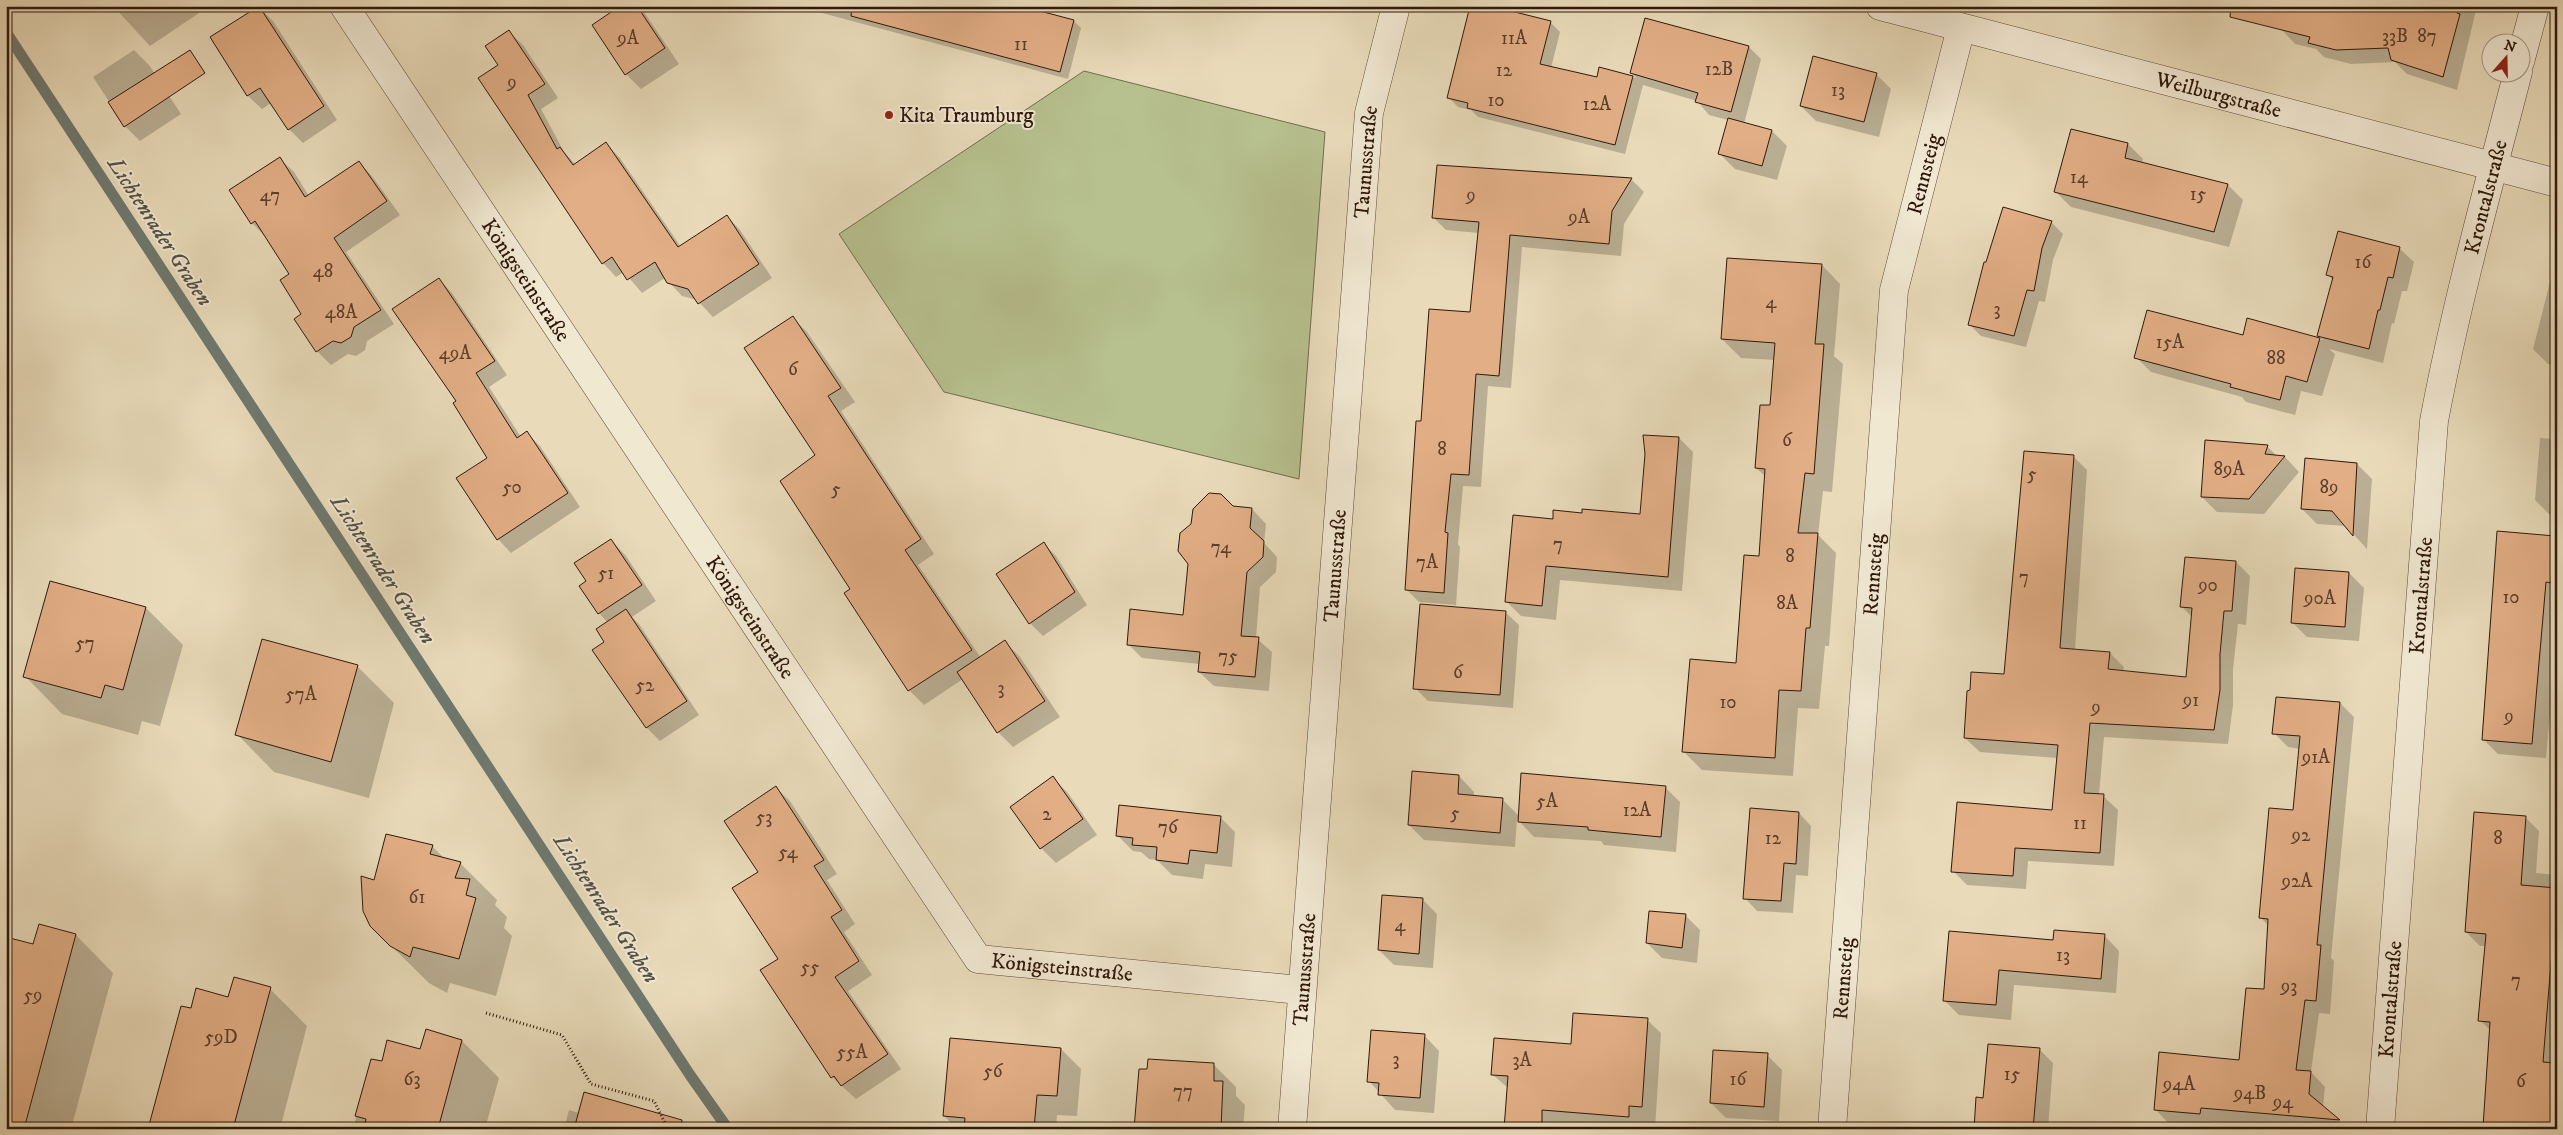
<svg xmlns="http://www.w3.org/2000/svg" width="2563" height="1135" font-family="'IM FELL DW Pica',serif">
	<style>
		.green { fill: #b7c08f; stroke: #736c4d }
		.shadow { fill: #0003 }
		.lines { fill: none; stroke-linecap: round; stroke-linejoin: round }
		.stream { stroke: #6e7970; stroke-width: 11 }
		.building { fill: #e2ae86; stroke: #2f180b }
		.street-casing { stroke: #5e4937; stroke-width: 29 }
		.path { stroke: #2f180b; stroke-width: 3; stroke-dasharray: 1 2.5; stroke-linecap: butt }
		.street { stroke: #f1e8d2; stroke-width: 28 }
		.poi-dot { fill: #8f2418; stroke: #f1e8d2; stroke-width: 2 }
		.labels { text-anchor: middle; stroke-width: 4; stroke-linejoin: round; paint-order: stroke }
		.number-label { font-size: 19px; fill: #5c3e2a }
		.street-label { font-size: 21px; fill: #2f180b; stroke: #f1e8d2 }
		.poi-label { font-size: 21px; fill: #2f180b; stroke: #f1e8d2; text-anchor: start }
		.water-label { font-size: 22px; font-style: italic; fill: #545146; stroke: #f1e8d2 }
	</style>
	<rect width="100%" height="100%" fill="#e9dbba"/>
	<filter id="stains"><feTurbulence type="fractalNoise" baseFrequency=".004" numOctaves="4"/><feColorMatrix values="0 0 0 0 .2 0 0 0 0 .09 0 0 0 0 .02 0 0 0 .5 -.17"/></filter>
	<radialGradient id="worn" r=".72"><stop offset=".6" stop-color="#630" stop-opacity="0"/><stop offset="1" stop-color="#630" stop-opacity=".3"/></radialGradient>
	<path class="green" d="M1084 71 1325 132 1299 479 944 392 839 234Z"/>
	<path class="shadow" d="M113 6H203L205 9 150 46Z
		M622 6H638L646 15 679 64 641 89 626 74Z
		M796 6H1050L1048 14 1074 21 1081 28 1068 79Z
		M2260 6H2477L2457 90 2407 74 2395 62 2351 64 2324 57 2316 49 2295 44Z
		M259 7 273 21 337 120 303 143 289 129 271 103 262 109 248 96 211 38Z
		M1550 22 1560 32 1551 68 1598 78 1600 69 1636 78 1631 73 1749 47 1761 59 1744 124 1772 131 1787 146 1777 180 1735 169 1720 154 1728 120 1709 115 1697 101 1643 85 1625 154 1478 117 1471 110 1458 107 1449 98Z
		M509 32 523 45 558 98 541 109 564 152 576 165 606 144 620 158 681 247 727 216 740 230 772 278 713 317 697 300 682 296 665 278 642 293 624 272 616 277 603 263 499 66Z
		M134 50 149 65 181 114 140 141 125 126 93 77Z
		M1876 74 1891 89 1879 137 1816 121 1801 106Z
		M2128 144 2143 159 2142 164 2228 185 2243 200 2229 247 2071 207 2056 192Z
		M280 159 294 172 309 196 359 162 372 176 400 215 346 252 394 324 367 341 365 350 356 356 348 354 331 365 317 351 291 274 266 237 252 223Z
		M1631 179 1644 192 1624 224 1621 256 1522 247 1511 388 1488 386 1481 487 1463 486 1458 544 1460 547 1456 605 1419 602 1406 589 1423 422 1471 313 1479 233 1446 230 1434 218Z
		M2051 222 2063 234 2053 260 2045 302 2039 301 2026 347 1981 336 1969 324Z
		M2399 248 2414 262 2407 291H2402L2394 324 2392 323 2383 363 2329 349 2335 354 2322 396 2301 391 2295 415 2246 402 2242 397 2151 372 2136 357 2244 336 2248 320 2323 340 2319 336 2333 280 2328 275Z
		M2555 262H2557V366L2548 364 2533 349Z
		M1822 265 1840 284 1834 356 1843 364 1832 492 1823 491 1818 535 1836 553 1829 646H1825L1819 709 1798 708 1793 776 1702 770 1683 751 1738 665 1760 558 1766 477 1756 468 1771 407 1775 360 1741 358 1722 339Z
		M439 279 452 293 507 375 489 387 521 437 527 433 540 446 580 507 511 553 498 539 489 458Z
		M793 318 807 332 855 402 841 411 934 554 918 565 981 658 1005 642 1020 657 1060 717 1013 747 998 732 963 679 924 705 909 690 845 593 852 589 817 455Z
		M1644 437 1679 438 1693 452 1682 591 1560 580 1556 620 1521 616 1507 602 1554 521 1583 514 1642 515 1646 454Z
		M2540 438 2557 439V515L2549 514 2535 500Z
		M2267 446 2278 457H2285L2299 472 2264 514 2217 512 2202 497Z
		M2073 456 2087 470 2075 650 2110 653 2124 667 2123 671 2187 678 2193 618 2181 606 2236 562 2250 576 2246 625 2238 624 2233 669V705L2228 744 2104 737 2099 795 2103 796 2118 810 2114 866 2028 861 2026 889 1967 885 1953 871 2053 811 2058 758 1980 752 1965 738 2005 676Z
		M2357 464 2372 479 2367 549 2346 526 2317 524 2302 509Z
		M1233 508 1252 509 1266 524 1264 543 1277 557 1276 572 1260 587 1256 638 1272 652 1269 691 1214 686 1199 672 1200 664 1142 658 1128 644 1185 616Z
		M2555 537 2557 539V639L2546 758 2498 754 2483 739Z
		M611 540 626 556 656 601 632 617 639 624 699 715 660 741 647 728 606 642 608 623 599 613 587 582Z
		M1044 544 1056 556 1087 605 1043 636 1030 623Z
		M2349 573 2364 588 2359 641 2307 637 2292 622Z
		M51 582 146 608 183 645 160 726 142 721 138 735 62 714 25 676Z
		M1505 612 1519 625 1513 708 1428 701 1415 688Z
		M357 666 394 703 369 798 274 772 237 734Z
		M2340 703 2354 717 2331 958 2334 961 2330 1014 2319 1013 2311 1072 2325 1087 2323 1107 2347 1129H2281L2214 1122V1128L2169 1124 2155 1109 2240 1061 2265 991 2269 926 2260 917 2294 811 2300 749 2288 747 2274 733Z
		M1459 776 1474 792V797L1502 799 1519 816 1665 787 1680 802 1676 852 1604 845 1601 841 1534 837 1517 819 1515 847 1424 840 1409 825Z
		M1053 778 1068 793 1097 835 1056 863 1041 848Z
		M776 788 790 801 837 874 827 880 855 924 844 932 872 975 848 991 901 1069 856 1099 832 1077 779 959 760 872Z
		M1799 813 1811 826 1808 876 1796 875 1793 913 1757 911 1745 898Z
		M1220 817 1235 832 1232 867 1205 864 1203 879 1172 875 1157 860 1149 859 1141 852 1133 851 1117 835Z
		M2525 817 2539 831 2536 873 2557 875V1129H2486L2484 1127 2491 1031 2480 1020 2487 946H2480L2466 932Z
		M432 846 445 859 460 863 497 900 495 905 507 917 504 928 512 936 496 996 450 983 447 993 429 983 376 931 375 882Z
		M1422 899 1437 914 1433 968 1394 965 1379 950Z
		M1685 915 1700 930 1697 963 1662 958 1647 943Z
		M1950 932 2054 941 2104 935 2119 951 2116 993 2014 985 2011 1020 1959 1015 1944 1000Z
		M76 935 113 973 71 1129H6L34 946Z
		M270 989 307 1026 280 1129H150L192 1009Z
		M1647 1020 1661 1033 1655 1129H1623L1521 1120 1508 1088 1492 1074Z
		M1424 1035 1439 1051 1434 1113 1395 1110 1369 1081Z
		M462 1041 499 1078 485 1129H353L372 1060 383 1062Z
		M1061 1049 1081 1069 1077 1116 1057 1115 1056 1129H957L944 1116Z
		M2040 1050 2053 1063 2048 1129H1974L1984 1099Z
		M1767 1055 1782 1070 1779 1121 1726 1118 1711 1103Z
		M1214 1065 1236 1087V1096L1245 1105 1243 1129H1136Z
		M569 1110 579 1113 668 1129H564Z
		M1390 1127 1412 1129H1390Z"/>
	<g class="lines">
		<path class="stream" d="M6 32 690 1075 728 1129"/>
	</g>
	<path class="building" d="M259 6 324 106 288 130 260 88 247 96 210 37Z
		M620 6H637L665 48 625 75 592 25Z
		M852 6H1041L1040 11 1074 20 1060 72 851 16Z
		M1470 6H1491L1551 21 1540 64 1597 77 1599 67 1633 76 1615 145 1467 108 1468 103 1447 98Z
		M2231 6H2459L2457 13 2460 14 2443 77 2391 60 2388 48 2336 50 2308 43 2310 37 2230 17Z
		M1645 18 1749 46 1731 112 1695 102 1698 93 1630 73Z
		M509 30 545 84 528 95 557 149 560 147 573 165 606 142 678 247 727 215 759 264 698 304 688 289 667 283 655 262 627 280 612 257 602 264 478 78 498 65 485 46Z
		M190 50 205 73 124 127 108 102Z
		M1813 56 1877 73 1864 122 1800 106Z
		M1728 118 1772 130 1762 166 1718 154Z
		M2071 129 2128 143 2125 158 2228 184 2214 232 2054 192Z
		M280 157 305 197 359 161 387 201 334 238 381 310 354 327 351 337 341 343 333 341 316 352 294 319 301 314 280 280 289 274 255 221 251 224 229 190Z
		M1437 165 1632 178 1612 211 1609 244 1510 235 1499 376 1476 374 1469 475 1451 474 1445 532 1448 533 1444 593 1405 590 1416 421H1421L1429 309 1470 312 1479 222 1432 218Z
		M2003 207 2052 221 2042 248 2034 291 2027 290 2014 336 1968 325 1984 262H1986Z
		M2338 231 2400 247 2393 278 2388 277 2380 310H2378L2369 349 2317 336 2333 277 2326 275Z
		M1727 258 1822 264 1815 344H1824L1814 474 1805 473 1798 533H1818L1810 628H1806L1801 691 1779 690 1775 758 1682 752 1690 659 1736 663 1744 555 1759 556 1765 469 1755 468 1760 405H1770L1775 343 1721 339Z
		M439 278 495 361 476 373 517 438 527 431 568 493 497 540 456 478 487 458 453 403 456 401 392 309Z
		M2147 310 2243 335 2247 318 2320 338 2307 382 2286 376 2280 400 2230 387 2231 384 2134 358Z
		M793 316 841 388 828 396 921 539 905 550 972 650 908 691 844 593 850 589 780 481 815 455 744 348Z
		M1643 435 1679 437 1668 577 1546 566 1542 606 1505 602 1513 515 1553 519V510L1582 513V509L1640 514 1645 454Z
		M2205 440 2268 445 2265 454 2285 456 2249 499 2201 497Z
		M2024 451 2074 455 2060 648 2110 652 2108 669 2186 677 2192 608 2180 607 2185 557 2236 561 2232 611H2224L2220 654V690L2214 730 2090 723 2084 793 2104 794 2100 853 2015 848 2013 876 1951 872 1957 802 2052 810 2058 745 1964 738 1967 691 1970 690 1971 672 2004 674Z
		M2305 458 2357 463 2353 536 2332 511 2301 509Z
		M1209 493 1221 494 1233 506 1252 508 1250 528 1264 541 1263 557 1247 572 1241 636 1259 637 1255 677 1198 672 1200 652 1127 645 1130 609 1183 615 1188 564 1178 551 1180 533 1191 524 1193 509Z
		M2497 531 2555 536 2551 583 2546 582 2532 744 2482 740Z
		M611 539 642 585 598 614 579 586 586 581 574 563Z
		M1044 542 1075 592 1029 624 996 574Z
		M2295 568 2349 572 2345 627 2291 623Z
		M50 581 146 607 123 690 105 685 101 698 23 677Z
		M1420 604 1506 611 1500 695 1413 689Z
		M626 609 687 701 646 728 592 650 604 642 596 629Z
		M262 639 358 665 331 762 235 735Z
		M1005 640 1045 701 997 733 957 672Z
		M2276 697 2340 702 2317 945H2321L2316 1001 2305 1000 2296 1070 2311 1071 2309 1094 2340 1120 2201 1108 2200 1114 2154 1110 2159 1052 2239 1060 2246 988 2264 989 2268 919 2259 918 2269 808 2293 810 2300 736 2272 734Z
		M1412 771 1459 775 1458 794 1503 798 1500 833 1408 825Z
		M1521 773 1666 786 1661 837 1588 830V827L1518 822Z
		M1053 776 1083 819 1040 849 1010 807Z
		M776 786 824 860 814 866 842 910 831 917 859 961 835 977 888 1054 841 1086 834 1076 831 1078 760 970 778 959 732 888 758 872 724 821Z
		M1119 805 1221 816 1217 853 1190 850 1188 864 1156 860 1157 847 1132 845 1133 838 1116 836Z
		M1750 808 1799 812 1796 864 1784 863 1781 901 1743 899Z
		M2474 812 2526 816 2521 885 2557 888 2543 1062 2557 1063V1129L2483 1127 2490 1022 2478 1021 2486 934 2465 932Z
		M386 834 433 845 430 854 461 862 455 878 470 879 466 895 476 898 459 959 413 947 410 957 390 946 370 926 363 911 361 876 374 880Z
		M1382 895 1423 898 1419 954 1378 950Z
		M1649 911 1686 914 1682 948 1646 943Z
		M39 924 76 934 24 1129H6V937L33 944Z
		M2054 930 2105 934 2101 979 1999 970 1996 1005 1943 1001 1949 931 2053 940Z
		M234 977 271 987 233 1129H148L181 1006 191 1008 196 988 228 997Z
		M1573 1013 1648 1018 1642 1107 1629 1106V1117L1542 1110V1129H1504L1508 1076 1491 1075 1494 1038 1571 1044Z
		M426 1029 462 1040 438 1129H364L366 1119 355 1116 371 1059 382 1061 387 1040 420 1049Z
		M1371 1030 1425 1034 1420 1098 1378 1095 1379 1083 1367 1082Z
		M950 1038 1061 1048 1057 1096 1037 1095 1034 1129H964L965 1118 943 1116Z
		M1988 1044 2040 1048 2033 1129H1974L1976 1097 1983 1098Z
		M1713 1050 1768 1053 1764 1107 1710 1103Z
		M1148 1059 1214 1063V1081H1223L1221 1129H1134L1139 1069H1147Z
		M584 1092 682 1120 681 1129H574Z"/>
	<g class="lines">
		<defs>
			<g id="street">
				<path id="s1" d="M344 6 978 959 1300 990"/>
				<path id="s2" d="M1880 6 2557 183"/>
				<path d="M2520 62 2535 6"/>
				<path id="s3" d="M1292 1129 1369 113 1396 6"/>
				<path id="s4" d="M1832 1129 1894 290 1961 28"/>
				<path id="s5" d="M2380 1129 2434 421C2456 304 2488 188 2518 72"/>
			</g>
		</defs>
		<use href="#street" class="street-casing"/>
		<path class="path" d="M486 1013 562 1035 591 1084 654 1101 668 1129"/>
		<use href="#street" class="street"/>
	</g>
	<circle class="poi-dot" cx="889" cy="115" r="5"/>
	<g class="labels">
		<g class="number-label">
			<text x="2395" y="42">33B</text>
			<text x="2427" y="42">87</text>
			<text x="628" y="44">9A</text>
			<text x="1514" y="44">11A</text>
			<text x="1021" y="50">11</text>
			<text x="1719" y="75">12B</text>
			<text x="1504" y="76">12</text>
			<text x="512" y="88">9</text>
			<text x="1838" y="96">13</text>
			<text x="1496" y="106">10</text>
			<text x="1597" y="110">12A</text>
			<text x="2079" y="183">14</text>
			<text x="2198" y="200">15</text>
			<text x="270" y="201">47</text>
			<text x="1471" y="201">9</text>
			<text x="1579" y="223">9A</text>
			<text x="2363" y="268">16</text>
			<text x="323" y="277">48</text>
			<text x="1771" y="308">4</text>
			<text x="1997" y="315">3</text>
			<text x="341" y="318">48A</text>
			<text x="2170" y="348">15A</text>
			<text x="455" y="359">49A</text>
			<text x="2276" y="364">88</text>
			<text x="793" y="375">6</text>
			<text x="1787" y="446">6</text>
			<text x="1442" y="455">8</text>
			<text x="2229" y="475">89A</text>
			<text x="2032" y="480">5</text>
			<text x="512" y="493">50</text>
			<text x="2329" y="493">89</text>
			<text x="836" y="495">5</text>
			<text x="1558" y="550">7</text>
			<text x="1221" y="553">74</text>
			<text x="1790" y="562">8</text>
			<text x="1427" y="568">7A</text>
			<text x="606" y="579">51</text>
			<text x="2024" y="583">7</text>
			<text x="2208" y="591">90</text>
			<text x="2511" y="603">10</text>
			<text x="2320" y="604">90A</text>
			<text x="1787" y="609">8A</text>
			<text x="85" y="649">57</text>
			<text x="1228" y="662">75</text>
			<text x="1458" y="678">6</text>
			<text x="645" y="691">52</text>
			<text x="1001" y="694">3</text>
			<text x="301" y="700">57A</text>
			<text x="2191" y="706">91</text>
			<text x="1728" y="708">10</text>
			<text x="2096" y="713">9</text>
			<text x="2509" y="722">9</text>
			<text x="2316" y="763">91A</text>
			<text x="1547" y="807">5A</text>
			<text x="1637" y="816">12A</text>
			<text x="1455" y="819">5</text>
			<text x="1047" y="820">2</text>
			<text x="764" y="823">53</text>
			<text x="2080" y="829">11</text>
			<text x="1168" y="833">76</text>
			<text x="2301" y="841">92</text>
			<text x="1773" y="844">12</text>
			<text x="2498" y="844">8</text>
			<text x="788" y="858">54</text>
			<text x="2297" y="887">92A</text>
			<text x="417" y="903">61</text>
			<text x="1400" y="931">4</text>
			<text x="2063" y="961">13</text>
			<text x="810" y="973">55</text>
			<text x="2516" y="986">7</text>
			<text x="2289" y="992">93</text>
			<text x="33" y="1001">59</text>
			<text x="221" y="1043">59D</text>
			<text x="852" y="1058">55A</text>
			<text x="1396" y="1065">3</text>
			<text x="1522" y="1066">3A</text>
			<text x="993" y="1077">56</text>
			<text x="2012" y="1080">15</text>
			<text x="412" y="1085">63</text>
			<text x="1738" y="1085">16</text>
			<text x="2521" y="1087">6</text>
			<text x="2179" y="1090">94A</text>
			<text x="1183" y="1097">77</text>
			<text x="2250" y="1099">94B</text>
			<text x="2283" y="1108">94</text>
		</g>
		<g class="street-label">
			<text dy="7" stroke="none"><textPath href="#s2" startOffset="350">Weilburgstraße</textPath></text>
			<text dy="7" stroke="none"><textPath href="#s3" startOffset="970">Taunusstraße</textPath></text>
			<text dy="7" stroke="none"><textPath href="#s4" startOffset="961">Rennsteig</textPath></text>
			<text dy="7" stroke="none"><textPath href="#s5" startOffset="940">Krontalstraße</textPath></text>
			<text dy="7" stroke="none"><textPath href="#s1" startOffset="329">Königsteinstraße</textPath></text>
			<text dy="7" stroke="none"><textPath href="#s3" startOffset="565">Taunusstraße</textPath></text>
			<text dy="7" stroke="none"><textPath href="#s4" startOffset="556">Rennsteig</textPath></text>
			<text dy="7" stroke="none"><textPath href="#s5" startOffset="535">Krontalstraße</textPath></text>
			<text dy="7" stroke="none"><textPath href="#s1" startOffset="734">Königsteinstraße</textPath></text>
			<text dy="7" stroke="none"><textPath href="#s1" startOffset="1229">Königsteinstraße</textPath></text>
			<text dy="7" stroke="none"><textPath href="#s3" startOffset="160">Taunusstraße</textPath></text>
			<text dy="7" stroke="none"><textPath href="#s4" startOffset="151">Rennsteig</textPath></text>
			<text dy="7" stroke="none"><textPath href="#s5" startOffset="130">Krontalstraße</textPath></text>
		</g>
		<g class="poi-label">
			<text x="899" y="122">Kita Traumburg</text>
		</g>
		<g class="water-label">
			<text transform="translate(161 231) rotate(57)" y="8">Lichtenrader Graben</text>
			<text transform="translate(384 569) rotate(57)" y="8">Lichtenrader Graben</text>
			<text transform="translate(607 908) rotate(57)" y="8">Lichtenrader Graben</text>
		</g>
	</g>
	<rect width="2563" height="1135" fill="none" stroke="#e9dbba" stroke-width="25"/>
	<rect x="8" y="8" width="2548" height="1120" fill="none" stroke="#2f180b" stroke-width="2.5"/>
	<rect x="12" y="12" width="2538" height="1110" fill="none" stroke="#2f180b"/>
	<g transform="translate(2506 58) rotate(20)"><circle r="24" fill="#f1e8d2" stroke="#a39582"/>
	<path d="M0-4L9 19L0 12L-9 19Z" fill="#8f2418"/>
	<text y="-8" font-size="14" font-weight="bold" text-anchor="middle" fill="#2f180b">N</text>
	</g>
	<rect width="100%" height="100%" filter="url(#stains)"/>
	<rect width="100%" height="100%" fill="url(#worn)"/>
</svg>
